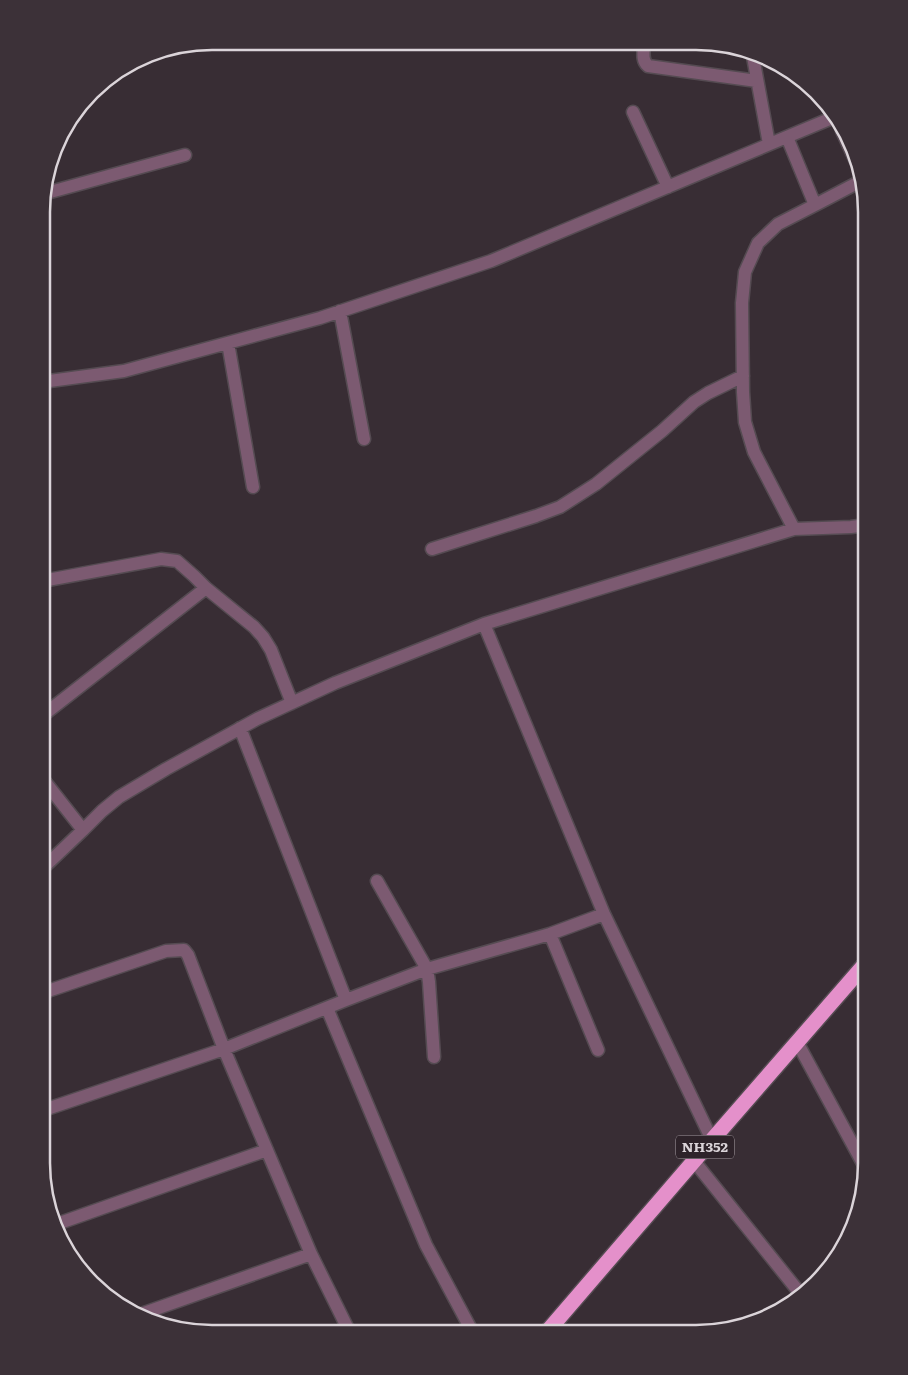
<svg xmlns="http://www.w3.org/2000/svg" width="908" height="1375" font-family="Literata,serif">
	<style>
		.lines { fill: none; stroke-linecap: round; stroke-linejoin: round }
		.street-casing { stroke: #554b52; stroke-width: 15 }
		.highway-casing { stroke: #554b52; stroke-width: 18 }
		.street { stroke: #7c5a71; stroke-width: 12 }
		.highway { stroke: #e490ca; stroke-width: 15 }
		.labels { text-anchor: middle; stroke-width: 5; stroke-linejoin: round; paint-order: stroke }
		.shield { fill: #2e232a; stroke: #a79fa4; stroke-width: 1 }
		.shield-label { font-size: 14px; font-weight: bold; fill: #dbd4d9 }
		.rim { fill: none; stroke: #dbd4d9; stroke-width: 2.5 }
	</style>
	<rect width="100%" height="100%" fill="#382d34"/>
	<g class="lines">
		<defs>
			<path id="street" d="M644 43C644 51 641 60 648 66L757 81
				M753 57 769 144
				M633 112 668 187
				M842 131 858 166
				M787 137 815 205 778 224 758 243 745 272 742 303 743 392 745 422 754 452 794 529
				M43 194 185 155
				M815 205 861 181
				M340 311 364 439
				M228 343 253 487
				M42 382 124 371 320 318 491 261 832 118
				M432 549 536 516 560 507 596 484 662 431 694 402 708 393 743 376
				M42 581 161 559 177 561 194 576 206 588 254 627 263 637 271 650 292 703
				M484 624 604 914 712 1140
				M42 716 206 588
				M240 728 346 1000
				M42 778 83 830 102 811 119 797 166 769 257 719 335 683 484 624 794 529 851 527 867 525
				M42 869 83 830
				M377 881 427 969 429 982 434 1057
				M550 934 598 1050
				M42 993 166 951 184 950 188 955 224 1049 311 1254 350 1333
				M327 1008 426 1245 473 1333
				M797 1042 866 1169
				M41 1111 224 1049 346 1000 427 969 550 934 604 914
				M694 1161 799 1292
				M54 1225 267 1150
				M144 1313 311 1254"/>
			<path id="highway" d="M546 1333 712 1140 866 963"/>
		</defs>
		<use href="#street" class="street-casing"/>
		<use href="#highway" class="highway-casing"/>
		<use href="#street" class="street"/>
		<use href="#highway" class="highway"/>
	</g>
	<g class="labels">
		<rect class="shield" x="676" y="1135.5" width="58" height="23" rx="4"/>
		<g class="shield-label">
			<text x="705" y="1152">NH352</text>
		</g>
	</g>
	<path d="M0 0H908V1375H0ZM212 50H696A162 162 0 0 1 858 212V1163A162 162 0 0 1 696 1325H212A162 162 0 0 1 50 1163V212A162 162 0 0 1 212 50Z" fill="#3c3138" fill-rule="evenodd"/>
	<path class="rim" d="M212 50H696A162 162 0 0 1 858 212V1163A162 162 0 0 1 696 1325H212A162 162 0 0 1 50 1163V212A162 162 0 0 1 212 50Z"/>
</svg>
